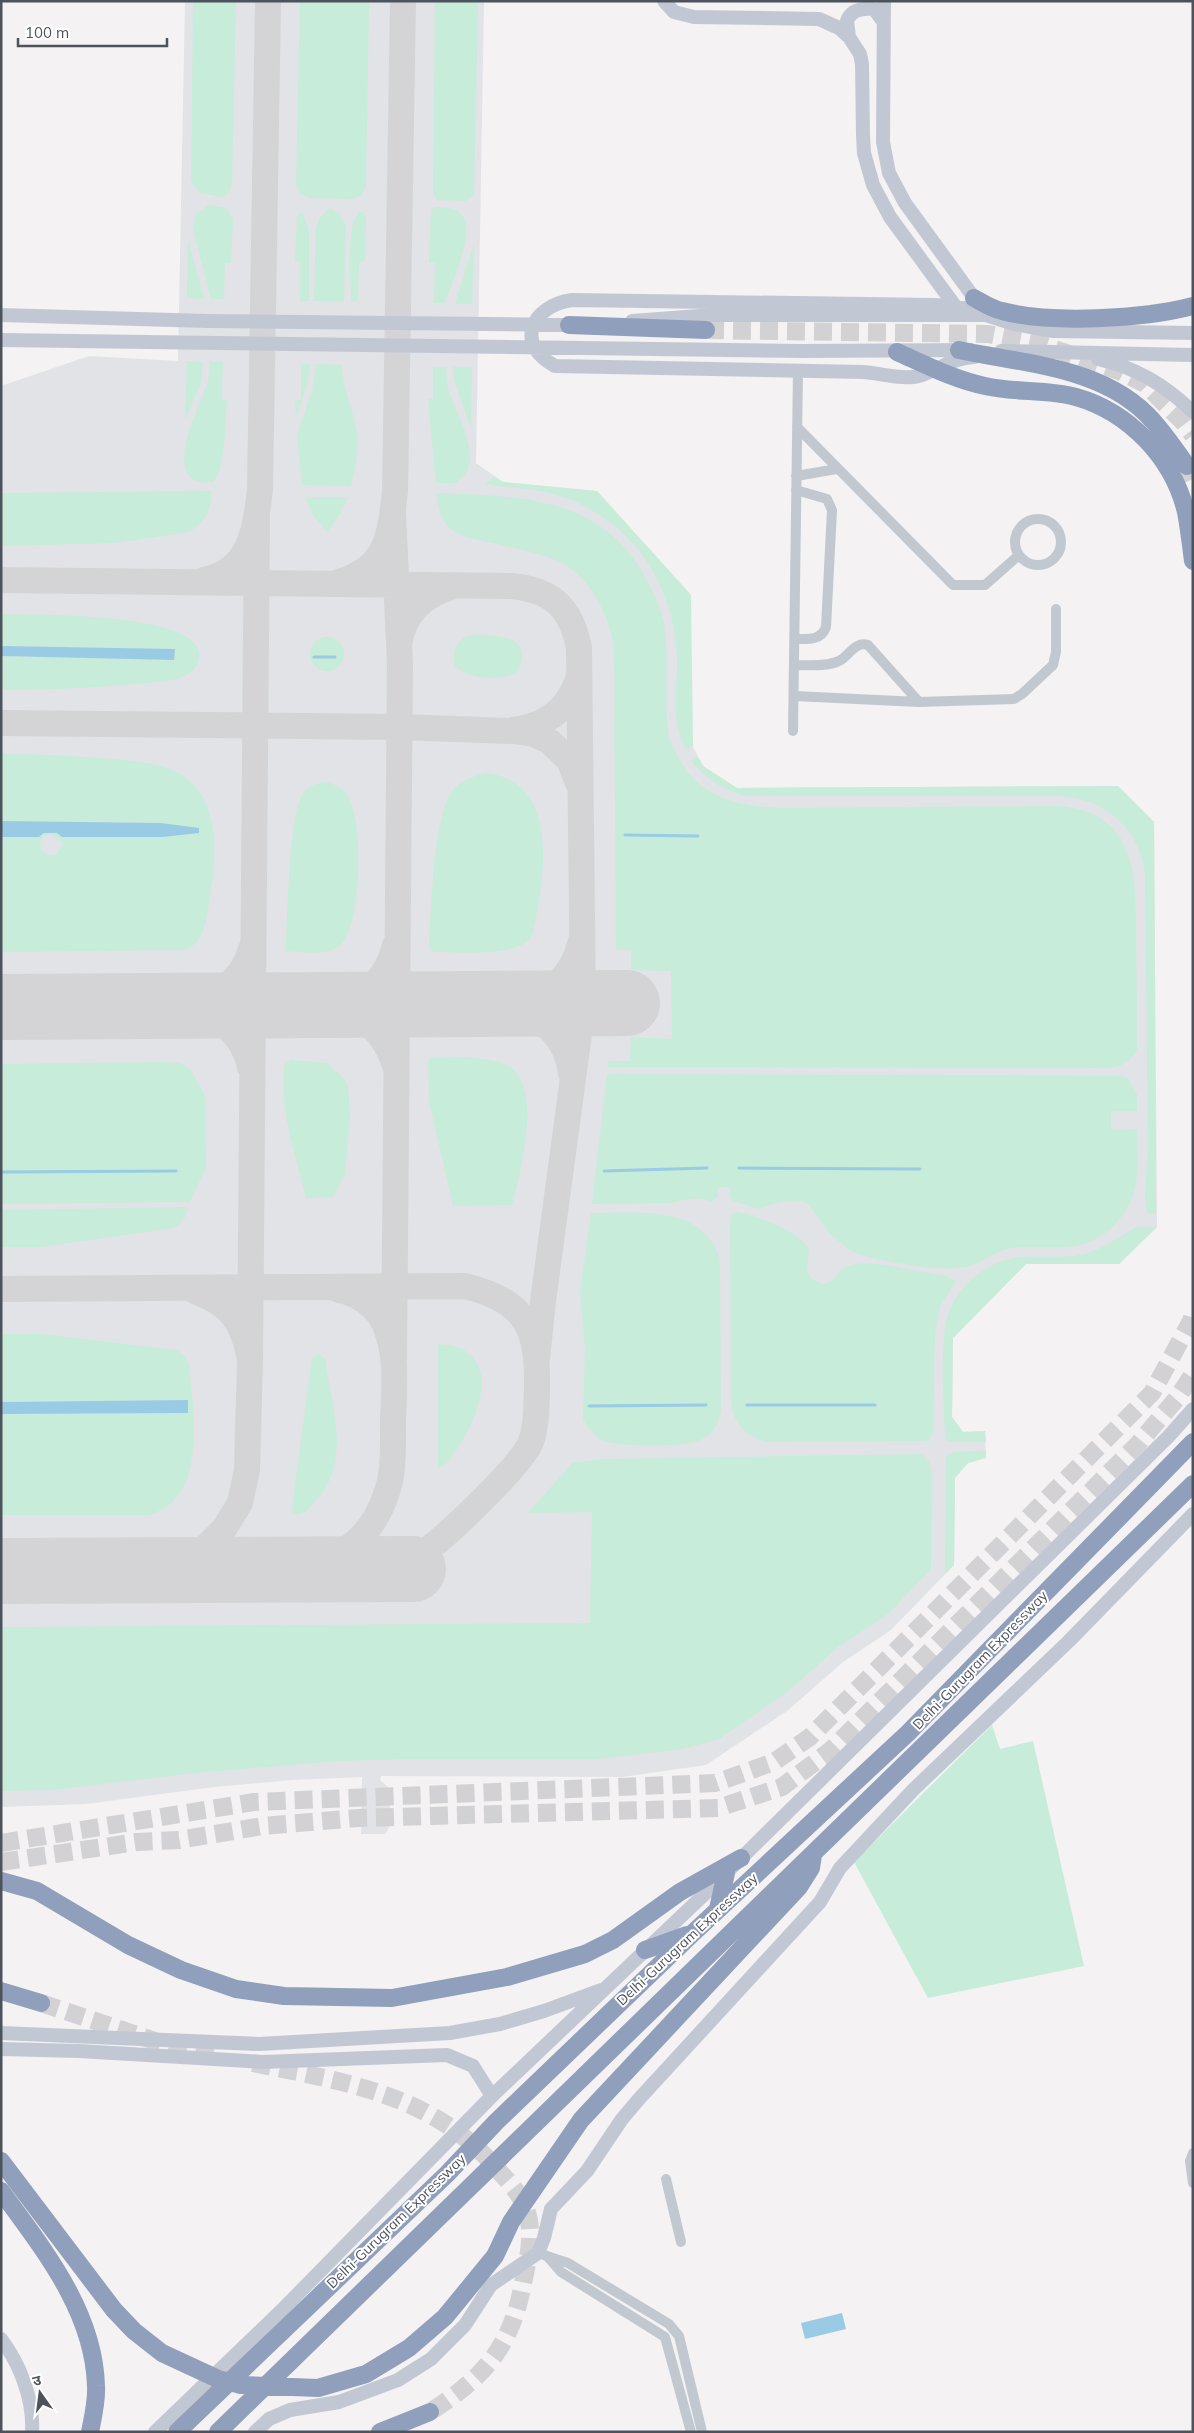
<svg xmlns="http://www.w3.org/2000/svg" width="1194" height="2433" font-family="Mulish,'Noto Sans Devanagari',sans-serif">
	<style>
		.airport { fill: #e1e3e6 }
		.green { fill: #c7ecd9; fill-rule: evenodd }
		.water { fill: #99cbe4 }
		.lines { fill: none; stroke-linecap: round; stroke-linejoin: round }
		.stream { stroke: #99cbe4; stroke-width: 3 }
		.taxiway { stroke: #d4d4d6; stroke-width: 26 }
		.runway { stroke: #d4d4d6; stroke-width: 66 }
		.highway-tunnel { stroke: #d2d2d4; stroke-width: 18; stroke-dasharray: 18 9; stroke-linecap: butt }
		.street { stroke: #c2c8cf; stroke-width: 10 }
		.secondary { stroke: #c2c8d3; stroke-width: 14 }
		.highway { stroke: #909fbb; stroke-width: 18 }
		.labels { text-anchor: middle; stroke-width: 4; stroke-linejoin: round; paint-order: stroke }
		.street-label { font-size: 14px; fill: #4c535d; stroke: #fff }
	</style>
	<rect width="100%" height="100%" fill="#f4f2f2"/>
	<path class="airport" d="M185 1H484L476 463 503 482 597 491 691 595V743L703 766 737 788 1118 786 1154 822 1157 1227 1119 1264H1026L953 1338 952 1417 963 1432 985 1431 986 1458 968 1463 955 1478 954 1565 891 1630 843 1662 787 1711 706 1765 622 1777 381 1776 380 1780 390 1789V1826L385 1834H361L362 1777 292 1780 214 1787 86 1804 1 1807V386L89 356 178 361Z"/>
	<path class="green" d="M193 1H236L232 182 230 191 223 197 199 193 191 181Z
		M300 1H369L366 187 360 196 352 199 309 198 300 193 296 186Z
		M435 1H478L474 195 466 201 437 200 433 192Z
		M209 205 226 208 233 219 231 263H225L224 299H211L193 229 196 214Z
		M436 207C445 208 455 207 461 214 477 230 451 284 445 303H434L435 263H429L431 210Z
		M330 208 340 214 346 227 344 301H314L316 228 320 217Z
		M302 212 309 230V301H300V262L295 261 297 216Z
		M359 212H363L366 217 365 261 359 262 358 301 351 302C351 281 345 227 359 212Z
		M188 240 204 299 187 298Z
		M474 243 472 304H455Z
		M187 361 203 362 201 382 185 421Z
		M210 362H223L222 400H227C225 419 226 469 213 482 208 482 201 483 197 481 165 470 202 401 208 381 209 375 209 368 210 362Z
		M301 364H310L307 385 296 417 295 401 301 400Z
		M316 364 342 365C342 389 354 410 357 434 359 451 355 469 351 486L302 485 297 436 312 390Z
		M433 367H446C446 373 447 380 448 387 454 414 490 462 455 483H436L428 399H433Z
		M453 367H472L471 428 454 380Z
		M495 477 503 482 597 491 691 595 693 746 686 749C670 723 678 685 677 656 674 581 629 517 557 495 534 488 509 488 485 484Z
		M211 491C212 511 205 521 189 532L115 543 1 546V493Z
		M436 493C513 496 594 495 640 568 650 585 660 604 664 624 670 661 663 700 669 738 691 793 725 806 782 808L1059 806C1142 813 1136 885 1136 947 1137 982 1137 1016 1137 1051 1129 1062 1122 1067 1108 1068L607 1067 609 1061H630L631 1037 672 1039 671 971 631 970V950H616L614 650C610 615 590 575 556 560 536 552 514 548 493 543 479 540 461 538 450 528 440 519 438 506 436 493Z
		M305 497H348L340 514 327 532 314 517Z
		M1 614C33 615 195 612 199 653 200 661 196 668 190 673 175 683 152 682 134 684 90 688 46 690 1 690V656L174 660 175 649 1 646Z
		M469 635C493 636 535 632 518 671 502 682 469 680 455 666 452 652 455 641 469 635Z
		M310 654a17 17 0 1 1 34 0a17 17 0 1 1-34 0Z
		M1 754C34 754 67 756 100 758 122 760 146 761 167 768 217 784 219 845 211 888 207 910 208 941 185 950L1 952V837H39L44 833H57L62 837 161 823 1 821ZM50 834 59 838 62 845 57 854 50 856 41 850 40 843 43 836Z
		M698 757 703 766 737 788 1118 786 1154 822 1156 1214H1147L1145 1198 1148 1145 1145 874C1140 829 1105 799 1062 796H746C723 790 706 779 691 761Z
		M485 773C563 781 544 883 532 936 518 958 459 952 434 952L429 947C431 912 433 818 452 791 460 781 473 777 485 773Z
		M323 782C331 783 338 785 344 791 366 811 362 932 338 947 324 956 301 952 286 951 287 922 289 814 303 793 308 786 316 784 323 782Z
		M468 1057C483 1060 505 1059 515 1071 540 1099 520 1174 512 1205L453 1206 429 1101 428 1061 431 1058Z
		M291 1060 327 1063 344 1079 348 1087 350 1118 345 1174 333 1197 306 1198C296 1155 278 1108 285 1064Z
		M157 1062 180 1063 191 1070 205 1096 206 1167 190 1202 1 1204V1064Z
		M607 1074 1120 1076 1128 1078 1137 1094V1111H1111V1130L1137 1129C1137 1167 1143 1196 1114 1225 1104 1236 1090 1243 1075 1246 1054 1249 1032 1245 1011 1248 994 1251 984 1262 969 1266 945 1273 886 1262 861 1255L851 1251 830 1234 809 1205 803 1201 780 1202 759 1209 733 1201 730 1197V1187H718V1197L711 1202C702 1195 683 1200 672 1203L592 1204Z
		M188 1207C187 1217 182 1223 173 1228L42 1247H1V1210Z
		M737 1212C755 1214 801 1233 809 1249L807 1272 812 1279 823 1285C835 1282 838 1268 851 1265 877 1259 916 1273 944 1275L956 1281 940 1306 935 1332 933 1432 929 1441 766 1442C746 1436 733 1423 731 1402L730 1219 733 1213Z
		M591 1213C635 1213 706 1204 720 1260L721 1409C719 1421 716 1431 704 1438 690 1448 621 1447 605 1441 595 1437 588 1428 583 1419L585 1347 580 1291Z
		M1136 1227H1157L1119 1264H1026L953 1338 952 1417 963 1432 985 1431 986 1442H948L945 1438C944 1402 940 1358 946 1323 952 1291 982 1264 1014 1258 1034 1255 1054 1258 1075 1256 1097 1253 1118 1238 1136 1227Z
		M1 1334H41L176 1350 184 1355 189 1364C193 1411 209 1499 148 1515H1V1414L188 1412 187 1400 1 1402Z
		M438 1344C448 1345 457 1346 465 1351 499 1372 473 1425 457 1449 452 1456 447 1466 438 1467Z
		M318 1354 325 1359C332 1406 352 1463 315 1502 309 1509 303 1516 293 1513L292 1507 312 1358Z
		M986 1451V1458L968 1463 955 1478 954 1565 945 1574 946 1457 954 1452Z
		M922 1454 929 1462 932 1474 931 1569 888 1614 838 1647 786 1693 719 1739 682 1749 598 1759H406L338 1761 194 1773 53 1790 1 1791V1627L590 1623 592 1512 528 1513 572 1463 603 1459Z
		M992 1725 1000 1749 1033 1741 1084 1966 928 1998 854 1862Z"/>
	<path class="water" d="M1 646 175 649 174 660 1 656Z
		M1 821 161 823 199 828V833L162 837H62L57 833H44L39 837H1Z
		M188 1400V1413L1 1414V1402Z
		M842 2313 846 2329 805 2339 801 2323Z"/>
	<g class="lines">
		<path class="stream" d="M314 657H335
			M625 835 698 836
			M739 1168 920 1169
			M604 1171 707 1168
			M1 1172 176 1171
			M747 1405H875
			M589 1406 706 1405"/>
		<path class="taxiway" d="M393 512 400 665 394 1358
			M1 580 511 586C552 590 571 607 579 648L583 1004 543 1301 537 1359
			M204 580C251 571 255 529 260 490L268 1
			M339 582C388 567 390 536 395 491L403 1
			M400 640C405 612 425 595 451 587
			M1 723 400 727 513 731 534 734 549 741 569 760 578 783
			M514 730C545 726 568 710 578 679
			M498 1004C536 1012 566 1032 571 1073
			M508 1004C545 996 570 983 580 944
			M323 1005C361 998 385 986 395 945
			M325 1005C361 1013 385 1031 395 1066
			M180 1006C213 998 241 985 251 949
			M182 1006C215 1015 243 1031 250 1067
			M1 1289 465 1286C529 1302 538 1330 537 1391 536 1409 537 1427 530 1444 518 1468 442 1542 418 1556 406 1563 392 1566 379 1569
			M250 1360 257 517
			M308 1570C335 1558 361 1544 376 1517 382 1506 387 1494 390 1481 394 1462 393 1441 393 1420 394 1388 398 1353 384 1323 376 1306 357 1293 339 1290
			M156 1571 177 1564 204 1549 224 1529 240 1503 247 1470 250 1360C243 1322 232 1305 195 1291"/>
		<path class="runway" d="M1 1007 627 1003
			M1 1571 413 1569"/>
		<path class="highway-tunnel" d="M706 330 988 334 1040 344 1119 371 1145 384 1184 423 1193 435
			M1187 466 1193 479
			M1 1843 254 1802 715 1783 774 1762 810 1737 1152 1393 1191 1321 1193 1314
			M1 1862 137 1842 179 1840 263 1826 359 1818 718 1808 782 1787 831 1750 1138 1444 1178 1397 1193 1374
			M41 2003 170 2046 215 2056
			M253 2063C344 2082 433 2094 497 2169 508 2181 522 2195 527 2212 534 2235 528 2260 523 2283 511 2348 484 2377 430 2412"/>
		<path class="street" d="M797 427 953 585H985L1019 555
			M796 476 837 469
			M1015 542a23 23 0 1 1 46 0a23 23 0 1 1-46 0Z
			M795 639C807 639 821 641 826 627L832 510 827 499 796 490
			M795 665C808 665 827 667 839 661 849 656 855 641 868 645L919 702
			M794 696 919 702 1014 699 1022 694 1053 665 1056 652V609
			M793 731 798 371
			M1193 2153 1190 2161 1193 2183
			M666 2179 681 2242
			M538 2253 568 2263 669 2324 679 2336 702 2432
			M547 2256 561 2272 665 2337 691 2432"/>
		<path class="secondary" d="M664 1 674 12 694 17 819 19 839 28 849 37 860 54 862 64 863 135 864 153 873 185 890 217 958 310
			M884 1 883 142 889 173 905 203 980 306
			M849 37 847 21C851 9 863 8 874 9L883 21
			M1 315 207 321 578 325
			M632 321 713 315H986L1014 324 1053 331 1193 333
			M1 340 801 351 970 350
			M1001 351 1193 355
			M974 357C953 358 940 369 922 375 905 381 880 373 863 372L555 366C514 344 531 306 572 300L935 305 974 309
			M1098 359C1137 368 1165 385 1193 412
			M1 2033 259 2044 450 2033 500 2024 544 2011 601 1990
			M1 2049 79 2051 263 2062 447 2055 473 2066 492 2096
			M1 2339C20 2364 34 2400 32 2432
			M155 2432 284 2308 492 2096 711 1888 1168 1437 1193 1409
			M255 2432 269 2419 290 2410 339 2402 398 2380 431 2359 465 2325 491 2285 538 2253 544 2238 551 2209 587 2171 622 2119 639 2099 820 1902 840 1868 913 1790 1069 1641 1193 1514"/>
		<path class="highway" d="M974 298C983 303 992 309 1002 311 1050 324 1144 319 1193 306
			M569 325 706 330
			M959 350C1025 364 1106 367 1153 421 1166 435 1176 451 1187 466
			M897 352C926 365 955 380 985 386 1015 393 1047 389 1076 397 1129 412 1173 458 1186 512 1189 528 1191 545 1193 561
			M1 1881 37 1891 128 1945 181 1970 236 1989 284 1996 392 1998 507 1977 585 1954 613 1940 680 1892 741 1858
			M718 1909 726 1873
			M645 1950 687 1935
			M1 1991 41 2003
			M1 2161 114 2310 134 2331 162 2353 218 2379 241 2385 318 2388 366 2374 409 2348 445 2317 495 2256 511 2222 581 2120 799 1887 811 1868 813 1855
			M1 2191C43 2249 94 2311 96 2386 97 2401 93 2417 90 2432
			M177 2432 447 2174 496 2122 693 1933 908 1733 1193 1442
			M218 2432 1193 1484
			M380 2432 430 2412"/>
	</g>
	<g class="labels">
		<g class="street-label">
			<text transform="translate(980 1660) rotate(-46)" y="5">Delhi-Gurugram Expressway</text>
			<text transform="translate(687 1939) rotate(-43)" y="5">Delhi-Gurugram Expressway</text>
			<text transform="translate(396 2221) rotate(-44)" y="5">Delhi-Gurugram Expressway</text>
		</g>
	</g>
	<rect width="1194" height="2433" fill="none" stroke="#4c535d" stroke-width="5"/>
	<g transform="translate(40 2393) rotate(346)" stroke="#ffffff" stroke-width="4" paint-order="stroke">
	<path d="M0-4L9 19L0 12L-9 19Z" fill="#4c535d"/>
	<text y="-8" font-size="14" font-weight="bold" text-anchor="middle" fill="#4c535d">उ</text>
	</g>
	<path d="M18 38v8h149v-8" fill="none" stroke="#4c535d" stroke-width="2.5"/>
	<text x="25" y="38" font-size="15" fill="#4c535d" stroke="#ffffff" stroke-width="4" paint-order="stroke">100 m</text>
</svg>
